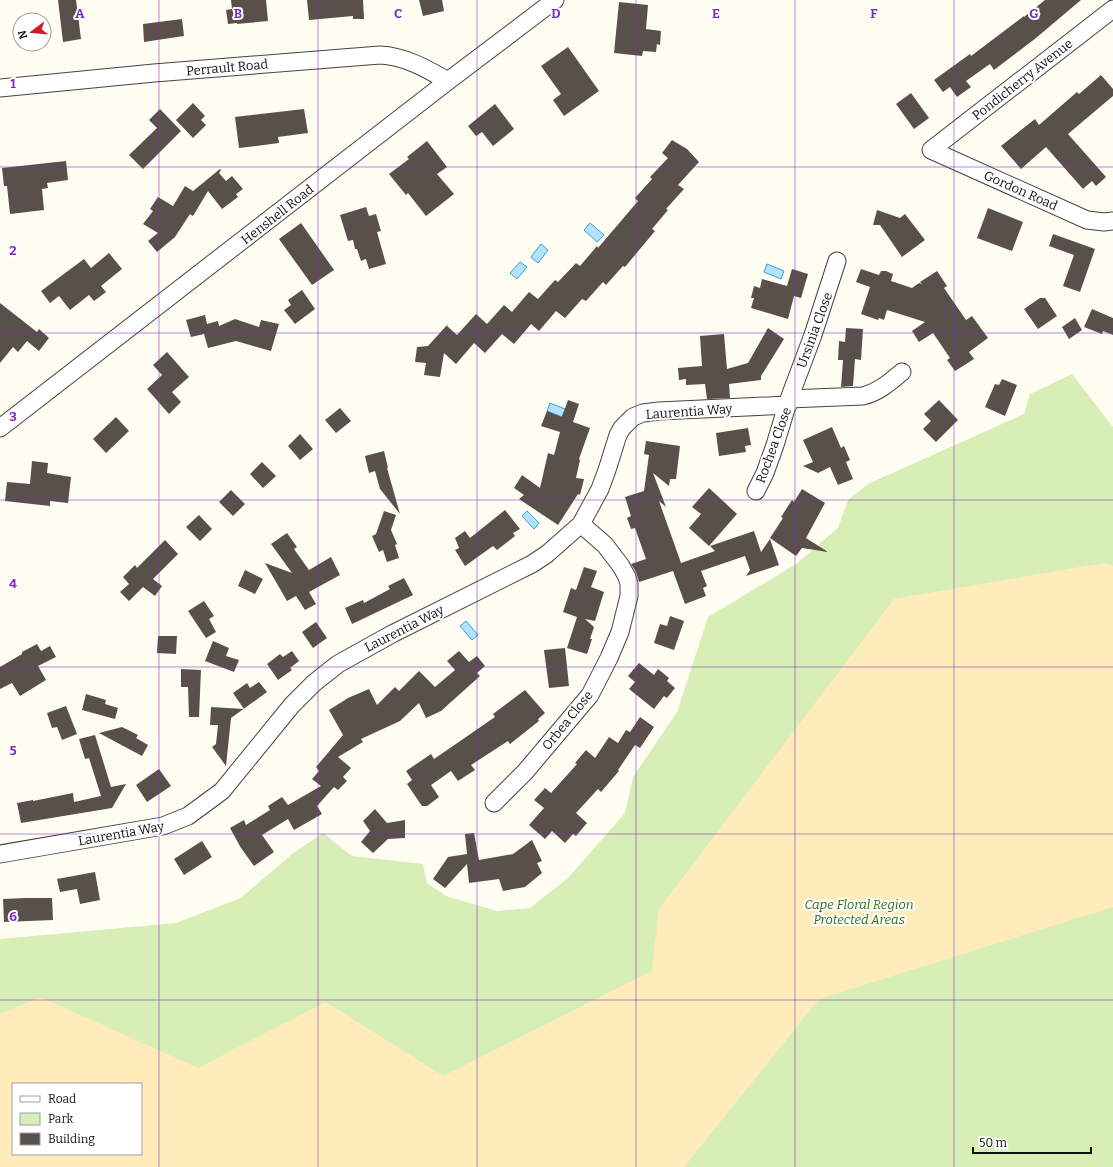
<svg xmlns="http://www.w3.org/2000/svg" width="1113" height="1167" font-family="Bitter,serif">
	<style>
		.green { fill: #d7eeb7; fill-rule: evenodd }
		.sand { fill: #ffecba; fill-rule: evenodd }
		.water { fill: #b1e4fc; stroke: #31a0db }
		.building { fill: #5a504b }
		.lines { fill: none; stroke-linecap: round; stroke-linejoin: round }
		.minor-casing { stroke: #434343; stroke-width: 19 }
		.minor { stroke: #fff; stroke-width: 17 }
		.grid { fill: none; stroke: #7b2cbf; stroke-width: 1; stroke-opacity: 0.55 }
		.labels { text-anchor: middle; stroke-width: 4; stroke-linejoin: round; paint-order: stroke }
		.street-label { font-size: 13px; fill: #101010; stroke: #fff }
		.park-label { font-size: 13px; font-style: italic; fill: #2f6f18; stroke: #fff }
		.grid-label { font-size: 13px; text-anchor: middle; font-weight: bold; fill: #7b2cbf; stroke: #fff; stroke-width: 4; stroke-linejoin: round; paint-order: stroke }
	</style>
	<rect width="100%" height="100%" fill="#fffcf2"/>
	<path class="green" d="M1072 374 1113 427V1167H0V939L176 923 241 898 292 854 323 833 352 856 423 864 427 883 446 896 497 911 530 908 568 878 625 813 633 777 677 712 708 617 796 564 838 528 848 500 868 484 1024 414 1030 394ZM13 1084H141V1154H13Z"/>
	<path class="sand" d="M1104 563 1113 566V907L819 999 684 1167H0V1014L40 997 198 1068 326 1002 443 1076 652 971 659 909 894 599ZM13 1084H141V1154H13Z"/>
	<path class="water" d="M590 223 604 235 597 242 584 230Z
		M541 244 548 250 538 263 531 257Z
		M520 262 527 267 517 279 510 273Z
		M767 264 784 271 781 279 764 272Z
		M550 403 565 409 562 417 547 411Z
		M527 511 539 523 534 529 522 516Z
		M466 621 478 635 472 640 460 626Z"/>
	<path class="building" d="M58 0H76L81 39 63 42Z
		M231 0H266L268 21 237 24V23L228 24 226 10 232 9Z
		M307 0H363L364 19H353V16L309 20Z
		M419 0H442L444 11 423 16Z
		M1045 0H1081L1036 38 994 70 990 64 966 81 971 87 957 97 950 87 943 92 934 80 970 54 971 56 1024 16V17Z
		M619 2 648 5 646 29 661 31 660 45 657 44 656 52 643 51 642 56 614 53Z
		M182 19 184 36 144 42 143 24Z
		M568 47 599 91 564 116 553 100 561 94 541 66Z
		M1101 75 1113 89V96L1068 134 1106 177 1096 186 1092 181 1083 189 1046 147 1021 169 1001 146 1035 119 1039 125 1077 92 1079 94Z
		M911 93 929 118 914 129 896 104Z
		M193 103 205 116 201 120 206 125 193 138 176 120Z
		M495 104 514 129 493 146 482 132 476 136 468 126Z
		M160 109 181 131 143 169 129 155 157 128 149 120Z
		M304 109 308 133 278 137 279 143 239 148 235 117Z
		M672 140 687 149 699 162 678 185 684 189 666 209 668 210 652 229 655 231 625 267 623 266 606 285 603 282 586 301 582 299 565 318 556 311 539 331 531 324 514 344 502 334 485 353 474 343 456 364 444 353 440 377 424 375 426 363 415 362 417 347 428 346 448 324 447 326 457 335 476 314 487 324 504 305 512 312 529 292 538 299 555 280 558 282 576 263 580 266 597 246 598 248 638 201 635 198 652 179 650 177 668 158 662 153Z
		M427 141 447 167 437 174 454 194 426 216 408 193 406 195 389 174 409 159 407 157Z
		M66 161 68 180 47 183 48 188 42 189 44 210 10 214 7 186H4L2 168Z
		M220 169 221 170 219 173 226 181 232 176 243 189 236 194 238 197 222 209 208 191 193 216 190 214 175 237 157 252 148 241 158 233 143 224 153 211 150 209 158 197 173 206 185 186 193 191Z
		M366 207 369 216 376 214 381 231 377 232 386 264 369 269 366 259 361 261 357 249H355L353 240 348 241 340 215Z
		M988 208 1023 222 1012 251 977 238Z
		M877 210 900 218 905 214 925 240 902 257 880 225H873Z
		M301 223 334 270 312 285 279 239Z
		M1053 234 1095 249 1080 292 1063 286 1074 255 1049 246Z
		M109 253 122 269 101 286 106 292 94 301 89 295 70 310 59 296 50 303 41 291 84 259 91 268Z
		M792 269 808 274 801 298 794 296 788 319 751 308 754 298H751L754 286 760 288 762 279 787 286Z
		M861 269 879 275 881 271H886L893 274 891 281 912 288 919 283 922 284 920 282 937 271 947 286 944 288 966 320 972 316 988 338 969 352 974 359 955 371 947 360 950 358 933 333 919 342 912 331 925 322 887 310 884 320 879 318 878 320 861 314 870 287 856 282Z
		M302 290 315 309 295 324 284 310 291 305 288 300Z
		M1040 298H1045L1057 316 1038 329 1024 309Z
		M0 303 37 332 39 329 49 338 39 351 27 341 18 352 13 347 0 363Z
		M1092 309 1113 318V335L1103 331 1102 334 1084 327Z
		M205 315 207 324 218 321 219 326 235 319 259 327 261 320 279 324 271 351 236 341 208 348 204 334 191 337 186 320Z
		M1075 318 1082 330 1069 339 1062 327Z
		M768 328 784 339 761 376V380L729 384 730 398 707 399 705 384 686 385V379L679 380 678 368 702 366 700 336 724 334 727 369 748 363Z
		M846 328 863 329 861 360 855 359 853 386 841 387 843 360H838L839 341 845 342Z
		M167 352 189 377 172 392 181 402 169 414 147 389 162 375 153 365Z
		M1002 379 1017 385 1005 416 985 407 995 384 999 385Z
		M568 400 579 404 573 422 590 428 579 459 580 460 576 478 584 479 580 495 578 494 558 525 519 499 524 495 514 488 522 475 540 488 548 453 554 455 560 432 541 426 547 411 562 417Z
		M939 400 958 420 936 442 923 429 931 421 924 414Z
		M340 408 351 421 336 433 325 420Z
		M116 417 129 431 106 453 93 439Z
		M832 427 841 448 844 446 850 460 846 462 853 479 838 485 830 467 818 473 803 466 813 462 803 440Z
		M748 428 751 445 745 446 746 452 719 456 716 433Z
		M300 434 313 449 300 460 288 446Z
		M646 441 680 446 676 479H670L669 486 653 473 666 507 659 501 681 563 715 551 710 546 754 531 761 552 770 539 779 565 746 576 750 570 745 556 701 571 707 586 703 588 706 596 685 604 673 571 639 582 636 572 631 564 646 559 635 528 631 529 627 518 631 516 625 497 644 491 649 455 644 454Z
		M384 451 388 468H387L400 514 380 489 375 471 369 473 365 456Z
		M32 461 48 463 47 473 71 477 68 503 50 501V506L5 501 7 482 30 484Z
		M262 462 276 476 263 488 250 474Z
		M709 488 737 514 709 546 689 528 701 514 692 507Z
		M802 489 825 503 806 538 828 552 802 548 796 556 770 538 783 518 781 517 792 500 794 502Z
		M231 490 245 504 233 516 219 502Z
		M505 510 520 529 513 533 515 536 497 550 493 546 465 566 455 550 459 548 455 538 465 531 470 538Z
		M384 511 396 515 391 530 397 544 395 545 399 558 387 562 383 550 379 552 372 536 376 534Z
		M199 515 212 529 200 541 186 527Z
		M287 533 297 547 294 549 309 570 331 557 340 575 309 592 316 604 305 610 296 596 287 601 265 563 292 573 271 544Z
		M165 540 178 554 153 579 162 586 155 596 143 587 129 601 120 592 129 584 123 577 135 565 137 568Z
		M584 567 597 571 591 587 604 592 595 621 585 619 594 627 590 639H592L587 654 567 648 577 617 563 612 571 588 576 590Z
		M245 570 263 579 255 594 238 586Z
		M404 578 413 595 352 624 345 608 363 600 364 603 390 589 388 586Z
		M204 601 214 616 209 619 216 632 206 638 188 611Z
		M670 616 684 621 674 650 654 643 660 624 667 626Z
		M316 622 327 638 313 648 302 632Z
		M158 636H177L176 654 157 653Z
		M213 641 229 648 226 656 239 660 234 672 205 661Z
		M37 644 41 651 50 646 56 657 38 666 46 680 20 696 12 683 0 689V667L22 654V652Z
		M565 648 569 686 549 688 544 650Z
		M292 651 299 661 290 668 292 670 278 680 267 664 280 654 283 657Z
		M459 651 469 662 477 656 485 666 477 673 480 676 441 711 426 718 419 703 400 721 361 739 363 742 338 757 351 768 343 777 347 781 338 790 334 787 317 806 322 814 294 830 288 819 262 835 274 852 254 866 241 848 230 828 244 820 246 825 270 810 268 806 282 797 288 805 321 786 312 779 319 771 316 767 343 735 329 710 348 698 369 689 377 705 395 687 399 691 419 671 435 687 455 670 447 661Z
		M639 663 654 675 658 669 669 678 667 681 675 688 667 698 664 696 654 709 629 689 635 682 628 676Z
		M181 669 201 670 199 717H189L188 687H181Z
		M259 682 267 692 231 718 226 766 212 747 216 744 218 725H210L211 707 244 709 233 693 247 683 250 688Z
		M525 690 545 713 538 719 539 721 510 744 508 741 471 765 475 770 458 781 451 771 431 785 439 797 427 806H422L407 784 412 780 406 771 431 754 434 759 466 737 495 717 493 714Z
		M86 694 106 700 105 704 118 708 115 719 82 710Z
		M66 706 77 734 62 740 57 727 52 728 47 713Z
		M640 717 654 727 640 748 635 745 618 770 619 771 601 792 598 789 576 813 587 823 576 836 573 834 565 843 552 831 545 839 529 825 544 808 534 800 545 788 551 793 577 764 575 763 586 750 595 758 609 737 618 743 626 730 630 732Z
		M122 727 138 735 136 738 148 745 142 756 99 733Z
		M95 735 111 787 126 784 112 808 21 823 17 803 33 800V801L73 793 74 802 101 796 89 758 85 759 79 739Z
		M159 769 171 786 147 802 136 785Z
		M375 809 387 823 405 820V838L388 839 373 853 361 842 370 831 363 821Z
		M474 833 479 860 513 854 532 840 542 861 537 863 542 873 525 887 503 891 499 879 469 883 467 864 445 888 433 879 448 857 467 854 465 834Z
		M202 841 212 857 184 875 174 859Z
		M95 872 100 900 80 904 77 889 60 892 57 879Z
		M25 898H52L53 920 4 922 3 899Z"/>
	<g class="lines">
		<defs>
			<path id="minor" d="M1113 9 931 150 1087 220 1104 222 1113 221
				M0 88 154 73 380 55C405 56 427 69 448 81
				M789 399 863 396C879 392 890 382 902 372
				M0 428 448 81 555 0
				M756 491 765 473 775 445 789 399 813 335 837 261
				M494 803 525 772 590 695 609 658 620 632 629 596V584L627 577 621 566 605 545 581 524
				M0 854 163 826 188 816 222 791 292 705 314 683 338 664 392 634 532 564 547 554 581 524 600 489 607 470 618 435 622 428 633 417 643 413 659 411 788 405"/>
		</defs>
		<use href="#minor" class="minor-casing"/>
		<use href="#minor" class="minor"/>
	</g>
	<path class="grid" d="M159 0V1167M318 0V1167M477 0V1167M636 0V1167M795 0V1167M954 0V1167M0 167H1113M0 333H1113M0 500H1113M0 667H1113M0 834H1113M0 1000H1113"/>
	<g class="labels">
		<g class="street-label">
			<text transform="translate(227 67) rotate(-5)" y="5">Perrault Road</text>
			<text transform="translate(1022 79) rotate(-38)" y="5">Pondicherry Avenue</text>
			<text transform="translate(1021 190) rotate(24)" y="5">Gordon Road</text>
			<text transform="translate(277 214) rotate(-38)" y="5">Henshell Road</text>
			<text transform="translate(814 330) rotate(-70)" y="5">Ursinia Close</text>
			<text transform="translate(689 411) rotate(-4)" y="5">Laurentia Way</text>
			<text transform="translate(773 445) rotate(-70)" y="5">Rochea Close</text>
			<text transform="translate(404 628) rotate(-27)" y="5">Laurentia Way</text>
			<text transform="translate(567 720) rotate(-51)" y="5">Orbea Close</text>
			<text transform="translate(121 833) rotate(-10)" y="5">Laurentia Way</text>
		</g>
		<g class="park-label">
			<text x="859" y="909">Cape Floral Region<tspan x="859" dy="15">Protected Areas</tspan></text>
		</g>
	</g>
	<g class="grid-label">
		<text x="80" y="18">A</text>
		<text x="238" y="18">B</text>
		<text x="398" y="18">C</text>
		<text x="556" y="18">D</text>
		<text x="716" y="18">E</text>
		<text x="874" y="18">F</text>
		<text x="1034" y="18">G</text>
		<text x="13" y="88">1</text>
		<text x="13" y="255">2</text>
		<text x="13" y="421">3</text>
		<text x="13" y="588">4</text>
		<text x="13" y="755">5</text>
		<text x="13" y="921">6</text>
	</g>
	<rect x="12" y="1083" width="130" height="72" fill="#ffffff" stroke="#9f9f9f"/>
	<rect x="20" y="1096" width="20" height="6" fill="#ffffff" stroke="#9f9f9f"/>
	<text x="48" y="1103" font-size="12" fill="#101010">Road</text>
	<rect x="20" y="1113" width="20" height="12" fill="#d7eeb7" stroke="#9f9f9f"/>
	<text x="48" y="1123" font-size="12" fill="#101010">Park</text>
	<rect x="20" y="1133" width="20" height="12" fill="#5a504b" stroke="#9f9f9f"/>
	<text x="48" y="1143" font-size="12" fill="#101010">Building</text>
	<g transform="translate(32 32) rotate(254)"><circle r="19" fill="#ffffff" stroke="#9f9f9f"/>
	<path d="M0-3L7 15L0 10L-7 15Z" fill="#cf182a"/>
	<text y="-6" font-size="11" font-weight="bold" text-anchor="middle" fill="#101010">N</text>
	</g>
	<path d="M973 1147v6h118v-6" fill="none" stroke="#101010" stroke-width="2"/>
	<text x="979" y="1147" font-size="12" fill="#101010" stroke="#ffffff" stroke-width="3" paint-order="stroke">50 m</text>
</svg>
